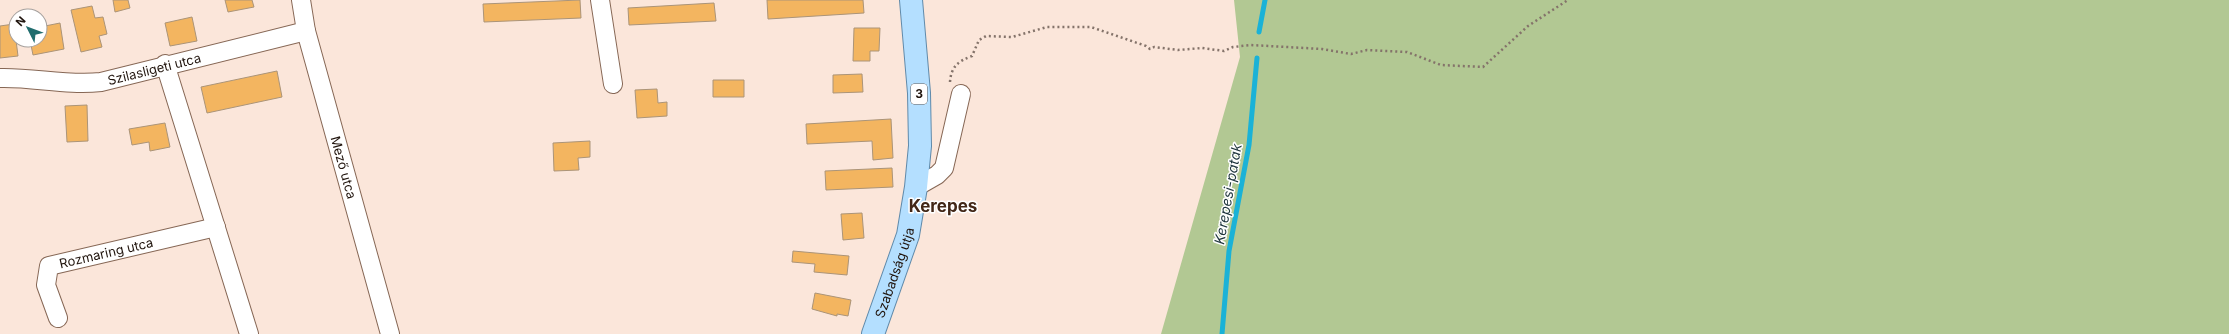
<svg xmlns="http://www.w3.org/2000/svg" width="2229" height="334" font-family="Inter,sans-serif">
	<style>
		.green { fill: #b2c893 }
		.lines { fill: none; stroke-linecap: round; stroke-linejoin: round }
		.stream { stroke: #1ab2d7; stroke-width: 5 }
		.building { fill: #f3b560; stroke: #ab9478 }
		.minor-casing { stroke: #866755; stroke-width: 20 }
		.primary-casing { stroke: #608aaa; stroke-width: 24 }
		.path { stroke: #84736a; stroke-width: 2.5; stroke-dasharray: 2 3; stroke-linecap: butt }
		.minor { stroke: #fff; stroke-width: 18 }
		.primary { stroke: #b4dfff; stroke-width: 22 }
		.labels { text-anchor: middle; stroke-width: 3; stroke-linejoin: round; paint-order: stroke }
		.shield { fill: #fff; stroke: #635a56; stroke-width: 1 }
		.shield-label { font-size: 12px; font-weight: bold; fill: #20140d }
		.street-label { font-size: 13px; fill: #20140d; stroke: #fff }
		.water-label { font-size: 14px; font-style: italic; fill: #1d343b; stroke: #fff }
		.district-label { font-size: 17px; font-weight: bold; fill: #422717; stroke: #fff }
	</style>
	<rect width="100%" height="100%" fill="#fbe6da"/>
	<path class="green" d="M1234 0H2229V334H1161L1240 57Z"/>
	<g class="lines">
		<path class="stream" d="M1259 32 1265 0
			M1222 334 1229 251 1249 145 1257 58"/>
	</g>
	<path class="building" d="M113 0H128L130 8 115 12Z
		M225 0H252L254 7 228 12Z
		M580 0 581 18 484 22 483 4Z
		M767 0H863L864 13 768 19Z
		M714 3 716 21 629 25 628 8Z
		M92 6 95 18 103 17 107 34 99 36 102 47 81 52 71 10Z
		M192 17 197 41 170 46 165 23Z
		M60 23 64 49 33 55 30 40H40V27Z
		M14 24 18 56 0 58V26Z
		M854 28H880L879 51H870V61H853Z
		M277 71 282 97 207 113 201 87Z
		M862 74 863 92 833 93V75Z
		M713 80H744V97H713Z
		M657 89 658 103 667 102V116L637 118 635 90Z
		M87 105 88 141 67 142 65 106Z
		M891 119 893 158 873 160 872 141 807 144 806 124Z
		M165 123 170 147 150 151 149 142 132 145 129 129Z
		M590 141V157L578 158 579 170 554 171 553 143Z
		M892 168 893 187 826 190 825 171Z
		M862 213 864 238 843 240 841 214Z
		M793 251 849 256 847 275 814 272 815 264 792 262Z
		M815 293 851 300 848 316 837 314V316L812 309Z"/>
	<g class="lines">
		<defs>
			<g id="minor">
				<path id="s1" d="M301 0 306 31 390 334"/>
				<path d="M600 0 613 84"/>
				<path d="M165 64 249 334"/>
				<path id="s2" d="M0 78C34 77 67 86 101 82L306 31"/>
				<path d="M916 187 937 175 944 168 961 94"/>
				<path id="s3" d="M58 318 46 285 49 266 216 227"/>
			</g>
			<g id="primary">
				<path id="s4" d="M873 334 908 235 916 187 920 146 919 93 911 0"/>
			</g>
		</defs>
		<use href="#minor" class="minor-casing"/>
		<use href="#primary" class="primary-casing"/>
		<path class="path" d="M950 82C951 67 958 61 972 56L979 40 986 36 1012 37 1047 27H1091L1146 46 1150 49 1154 47 1178 50 1202 48 1224 51 1233 47 1251 45 1322 49 1351 54 1367 50 1407 52 1441 65 1483 67 1528 26 1568 0"/>
		<use href="#minor" class="minor"/>
		<use href="#primary" class="primary"/>
	</g>
	<g class="labels">
		<rect class="shield" x="911" y="84" width="16" height="20" rx="3"/>
		<g class="shield-label">
			<text x="919" y="98">3</text>
		</g>
		<g class="street-label">
			<text dy="5" stroke="none"><textPath href="#s2" startOffset="156">Szilasligeti utca</textPath></text>
			<text dy="5" stroke="none"><textPath href="#s1" startOffset="173">Mező utca</textPath></text>
			<text dy="5" stroke="none"><textPath href="#s3" startOffset="113">Rozmaring utca</textPath></text>
			<text dy="5" stroke="none"><textPath href="#s4" startOffset="65">Szabadság útja</textPath></text>
		</g>
		<g class="water-label">
			<text transform="translate(1228 194) rotate(-80)" y="5">Kerepesi-patak</text>
		</g>
		<g class="district-label">
			<text x="943" y="212">Kerepes</text>
		</g>
	</g>
	<g transform="translate(28 28) rotate(312)"><circle r="19" fill="#ffffff" stroke="#a6a19e"/>
	<path d="M0-3L7 15L0 10L-7 15Z" fill="#216d6e"/>
	<text y="-6" font-size="11" font-weight="bold" text-anchor="middle" fill="#20140d">N</text>
	</g>
</svg>
